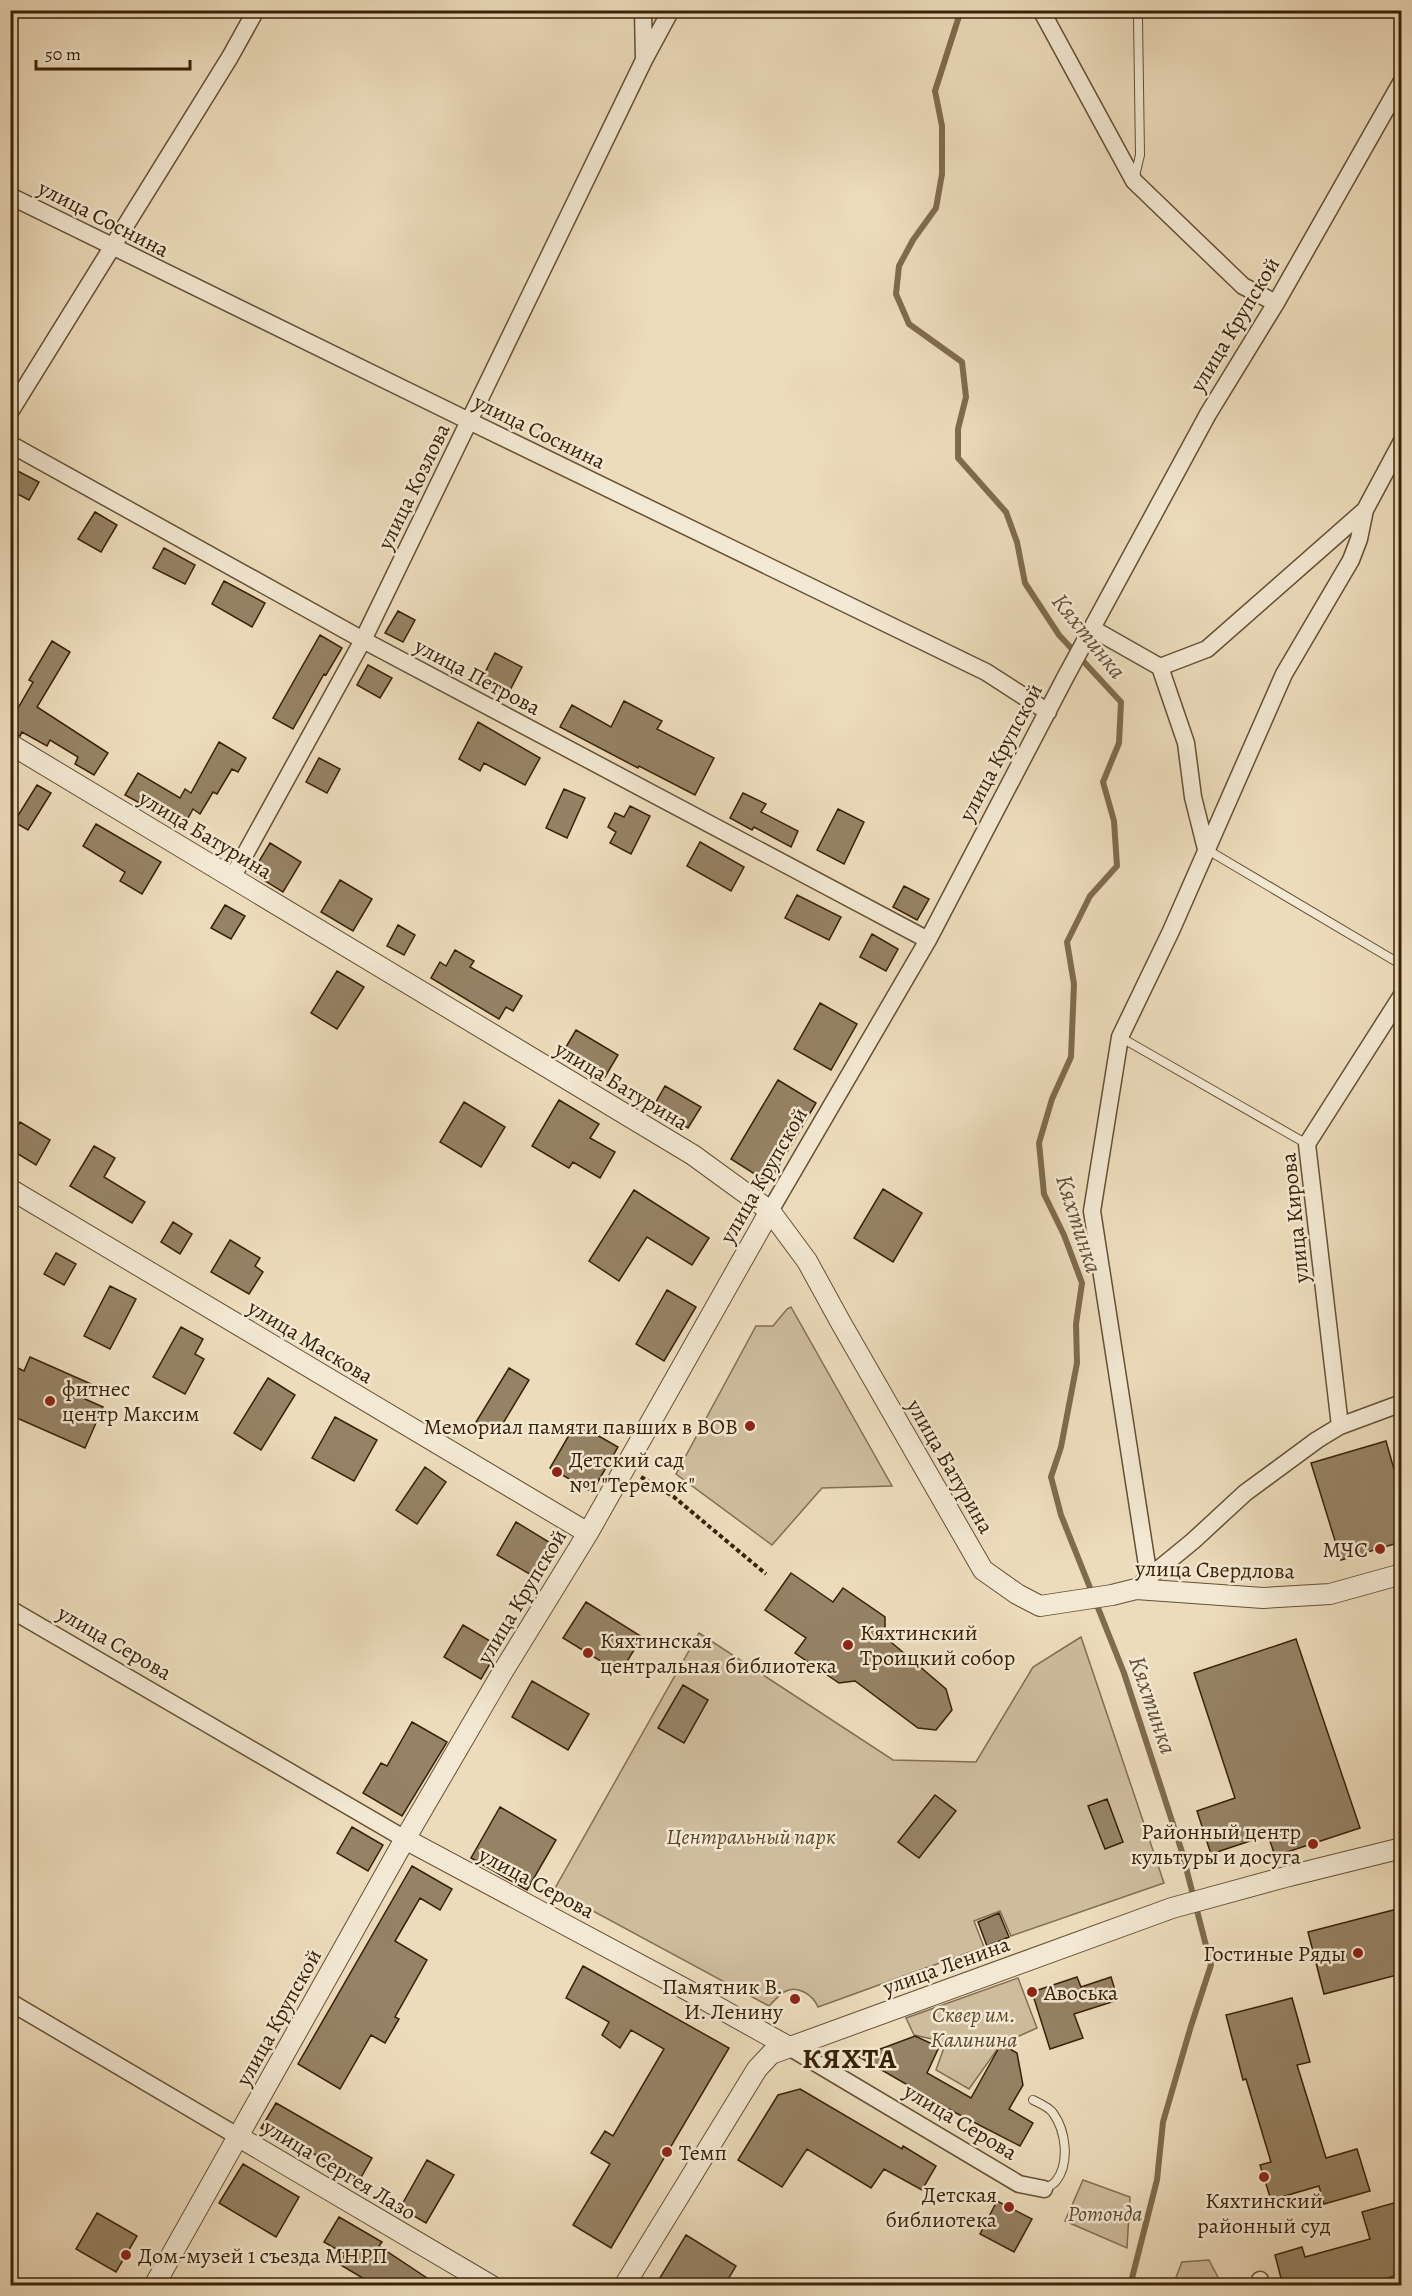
<svg xmlns="http://www.w3.org/2000/svg" width="1412" height="2296" font-family="Alegreya,serif">
	<style>
		.green { fill: #cebc9d; stroke: #836e52; stroke-width: 1.5 }
		.lines { fill: none; stroke-linecap: round; stroke-linejoin: round }
		.stream { stroke: #7f6b4e; stroke-width: 6 }
		.building { fill: #968265; stroke: #382107; stroke-width: 1.5 }
		.service-casing { stroke: #655034; stroke-width: 10 }
		.minor-casing { stroke: #655034; stroke-width: 19 }
		.tertiary-casing { stroke: #655034; stroke-width: 22 }
		.path { stroke: #382107; stroke-width: 4; stroke-dasharray: 4.5 3; stroke-linecap: butt }
		.service { stroke: #f3e8d3; stroke-width: 8 }
		.minor { stroke: #f3e8d3; stroke-width: 16 }
		.tertiary { stroke: #f3e8d3; stroke-width: 20 }
		.poi-dot { fill: #8f2418; stroke: #f3e8d3; stroke-width: 2 }
		.labels { text-anchor: middle; stroke-width: 5; stroke-linejoin: round; paint-order: stroke }
		.street-label { font-size: 22px; fill: #382107; stroke: #f3e8d3 }
		.poi-label { font-size: 22px; fill: #382107; stroke: #f3e8d3; text-anchor: start }
		.park-label { font-size: 22px; font-style: italic; fill: #5e482c; stroke: #f3e8d3 }
		.water-label { font-size: 24px; font-style: italic; fill: #624c31; stroke: #f3e8d3 }
		.district-label { font-size: 28px; font-weight: bold; letter-spacing: 1.5px; fill: #382107; stroke: #f3e8d3 }
	</style>
	<rect width="100%" height="100%" fill="#eddcbc"/>
	<filter id="stains"><feTurbulence type="fractalNoise" baseFrequency=".00333" numOctaves="4"/><feColorMatrix values="0 0 0 0 .2 0 0 0 0 .09 0 0 0 0 .02 0 0 0 .5 -.17"/></filter>
	<radialGradient id="worn" r=".72"><stop offset=".6" stop-color="#630" stop-opacity="0"/><stop offset="1" stop-color="#630" stop-opacity=".3"/></radialGradient>
	<path class="green" d="M791 1307 892 1486 822 1488 772 1545 676 1474 756 1326H773L787 1309Z
		M699 1633 893 1760 976 1762 1033 1667 1081 1637 1164 1883 1011 1936 1000 1911 974 1921 984 1947 818 2007C813 1995 797 1984 784 1992 779 1995 774 2001 769 2006L554 1890Z
		M1018 1978 1037 2028 1001 2044 969 2089 936 2070 946 2042 914 2035 906 2018Z
		M1083 2180 1130 2197 1127 2248 1065 2221Z
		M1209 2260 1222 2285H1173L1182 2262Z"/>
	<g class="lines">
		<path class="stream" d="M961 10 935 91 942 126V174L936 208 913 240 899 266 896 294 909 324 962 362 966 397 958 429V458L1006 512 1017 542 1025 583 1059 635 1121 702 1119 743 1103 782 1114 821 1117 866 1090 896 1067 942 1074 984 1071 1057 1052 1099 1039 1143 1044 1194 1064 1235 1082 1283 1076 1324 1077 1363 1061 1447 1051 1477 1061 1515 1124 1673 1182 1852 1211 1965 1191 2026 1163 2122 1157 2180 1130 2286"/>
	</g>
	<path class="building" d="M10 467 39 482 29 500 10 490Z
		M95 512 117 525 101 552 78 539Z
		M164 548 195 565 185 584 153 568Z
		M224 581 265 603 252 627 212 604Z
		M398 611 415 620 403 642 385 633Z
		M320 635 342 648 326 675 324 674 293 729 273 718Z
		M52 641 70 652 37 707 108 753 94 775 75 764 78 757 50 740 47 746 22 732 20 736 10 732V722L33 682 29 680Z
		M495 653 522 667 506 698 479 684Z
		M368 665 392 678 380 698 357 685Z
		M624 701 662 721 657 729 714 758 695 795 639 766 638 768 560 727 572 705 611 727Z
		M478 722 540 758 525 785 484 763 480 771 459 759Z
		M219 742 246 758 238 772 232 769 217 794 213 792 200 814 193 809 183 827 125 795 138 773 180 798 185 789 191 793Z
		M319 758 340 769 327 793 306 782Z
		M37 785 51 793 28 830 14 822Z
		M564 789 585 798 567 838 546 828Z
		M743 793 766 804 761 812 798 831 791 847 754 827 752 830 730 818Z
		M630 806 650 816 631 854 610 843 616 832 608 827 615 813 624 817Z
		M838 809 864 822 844 864 817 850Z
		M96 824 161 862 142 894 120 881 125 872 83 846Z
		M700 842 744 867 731 891 687 866Z
		M270 843 301 862 283 892 252 873Z
		M340 880 372 899 353 931 321 912Z
		M904 886 929 899 917 920 893 907Z
		M797 895 841 917 829 940 785 918Z
		M225 905 245 916 231 939 211 928Z
		M398 925 415 935 404 955 387 946Z
		M872 934 898 949 886 971 860 957Z
		M455 950 474 961 470 967 522 996 513 1011 506 1007 499 1019 431 978 440 962 446 966Z
		M337 971 364 987 337 1029 311 1013Z
		M820 1003 857 1024 831 1070 794 1049Z
		M576 1030 618 1055 605 1077 563 1052Z
		M778 1080 816 1103 769 1183 731 1159Z
		M665 1086 701 1107 688 1128 653 1107Z
		M559 1100 599 1124 590 1138 615 1152 600 1178 573 1162 569 1168 532 1146Z
		M464 1102 505 1127 481 1167 440 1142Z
		M20 1122 50 1140 36 1165 10 1149V1138Z
		M94 1146 115 1158 104 1177 145 1202 132 1223 70 1186Z
		M883 1189 922 1213 893 1262 854 1238Z
		M634 1190 709 1238 692 1265 647 1237 619 1281 589 1261Z
		M173 1222 192 1234 180 1254 161 1242Z
		M230 1240 260 1258 255 1266 263 1272 249 1294 211 1272Z
		M56 1253 76 1264 64 1285 44 1274Z
		M110 1286 136 1299 110 1349 84 1336Z
		M667 1290 696 1307 664 1361 636 1344Z
		M181 1327 203 1339 195 1354 204 1359 185 1394 153 1377Z
		M30 1357 91 1384 85 1399 103 1407 85 1448 10 1415V1380L16 1367 24 1371Z
		M509 1368 529 1380 496 1435 476 1422Z
		M268 1378 295 1395 261 1450 234 1433Z
		M335 1417 377 1440 354 1481 312 1458Z
		M576 1423 618 1447 592 1492 550 1468Z
		M1386 1441 1401 1494V1542L1341 1560 1311 1463Z
		M425 1467 446 1482 417 1524 396 1510Z
		M516 1522 557 1547 538 1579 497 1555Z
		M791 1573 833 1602 843 1588 885 1617V1637L946 1689 952 1710 936 1730 918 1728 855 1681 839 1683 795 1653 806 1638 765 1610Z
		M586 1602 642 1637 620 1673 563 1638Z
		M463 1625 500 1647 481 1679 444 1657Z
		M1296 1639 1360 1828 1275 1856 1268 1835 1211 1854 1197 1811 1235 1798 1194 1673Z
		M532 1681 589 1714 568 1750 512 1717Z
		M683 1685 708 1700 684 1743 658 1728Z
		M412 1722 447 1742 402 1816 363 1793 381 1763 387 1766Z
		M935 1795 956 1811 919 1858 898 1842Z
		M1107 1799 1123 1842 1105 1849 1088 1806Z
		M500 1807 556 1840 527 1890 471 1858Z
		M352 1827 383 1845 368 1871 337 1853Z
		M412 1866 452 1889 440 1910 420 1898 395 1941 427 1960 395 2017 399 2019 385 2043 371 2035 340 2089 298 2064Z
		M1401 1908V1974L1324 1994 1308 1932Z
		M999 1913 1009 1937 987 1946 978 1922Z
		M583 1966 729 2048 611 2248 573 2225 610 2164 591 2153 605 2131 613 2136 664 2049 631 2030 620 2048 602 2035 609 2022 566 1998Z
		M1077 1977 1081 1987 1111 1977 1118 2000 1074 2014 1083 2038 1050 2049 1032 1992Z
		M1292 1998 1310 2062 1297 2065 1326 2158 1357 2149 1370 2191 1324 2204 1319 2186 1271 2200 1260 2165 1271 2162 1246 2079 1243 2080 1226 2015Z
		M915 2036 939 2047 927 2073 971 2098 1001 2044 1017 2053 1023 2085 1009 2109 1033 2123 1020 2146 956 2113 859 2057Z
		M800 2089 902 2149 903 2146 936 2166 922 2190 884 2169 871 2188 807 2149 782 2187 738 2160 778 2095Z
		M276 2103 372 2158 359 2181 299 2145 296 2149 261 2128Z
		M427 2160 454 2175 426 2223 400 2208Z
		M243 2164 299 2197 276 2237 219 2203Z
		M997 2201 1032 2219 1014 2252 980 2234Z
		M1401 2201V2274L1360 2286H1283L1275 2255 1302 2247 1305 2257 1370 2239 1362 2212Z
		M97 2213 137 2236 116 2272 76 2249Z
		M339 2217 382 2242 379 2246 439 2286H376L339 2264 345 2254 324 2242Z
		M686 2235 736 2266 724 2286H655Z"/>
	<g class="lines">
		<defs>
			<path id="service" d="M1134 180 1140 155 1138 18 1141 10
				M1206 849 1402 965
				M1120 1037 1307 1144
				M1033 2100C1039 2103 1049 2107 1053 2113 1066 2131 1070 2163 1056 2181 1054 2184 1048 2187 1044 2189"/>
			<path id="minor" d="M643 10 644 59
				M1041 10 1134 181 1243 286 1276 303
				M10 196 469 421 986 672 1048 712
				M10 412 230 57 256 10
				M10 444 363 640 928 940
				M1093 629 1160 667 1186 743 1193 797 1206 849
				M1160 667 1207 649 1365 510
				M232 878 363 640 644 60 671 10
				M770 1211 928 940 1066 676 1208 414 1276 303 1402 81
				M1340 1426 1307 1144 1402 995
				M1149 1578 1092 1211 1120 1037 1171 931 1284 674 1351 560 1359 539 1365 510 1402 441
				M1143 1582 1193 1541 1245 1493 1317 1440 1340 1426 1402 1403
				M10 1609 405 1839
				M10 2002 239 2137
				M789 2047 1019 2184 1044 2189
				M1260 2280 1262 2286"/>
			<path id="tertiary" d="M10 744 693 1155 770 1211 807 1261 841 1323 983 1570 1017 1594 1040 1606 1112 1595 1136 1589 1263 1598 1330 1594 1402 1574
				M10 1189 588 1533
				M405 1839 689 1991 789 2047
				M239 2137 492 2286
				M154 2286 405 1839 502 1673 588 1533 770 1211
				M624 2286 757 2069 771 2054 1172 1908 1289 1876 1402 1848"/>
		</defs>
		<use href="#service" class="service-casing"/>
		<use href="#minor" class="minor-casing"/>
		<use href="#tertiary" class="tertiary-casing"/>
		<path class="path" d="M641 1477 674 1497 766 1574"/>
		<use href="#service" class="service"/>
		<use href="#minor" class="minor"/>
		<use href="#tertiary" class="tertiary"/>
	</g>
	<g class="poi-dot">
		<circle cx="50" cy="1401" r="6"/>
		<circle cx="750" cy="1426" r="6"/>
		<circle cx="557" cy="1472" r="6"/>
		<circle cx="1380" cy="1549" r="6"/>
		<circle cx="848" cy="1645" r="6"/>
		<circle cx="588" cy="1653" r="6"/>
		<circle cx="1313" cy="1844" r="6"/>
		<circle cx="1358" cy="1953" r="6"/>
		<circle cx="1032" cy="1992" r="6"/>
		<circle cx="795" cy="1999" r="6"/>
		<circle cx="667" cy="2152" r="6"/>
		<circle cx="1264" cy="2177" r="6"/>
		<circle cx="1009" cy="2207" r="6"/>
		<circle cx="126" cy="2255" r="6"/>
	</g>
	<g class="labels">
		<g class="street-label">
			<text transform="translate(104 218) rotate(27)" y="8">улица Соснина</text>
			<text transform="translate(1234 324) rotate(-59)" y="8">улица Крупской</text>
			<text transform="translate(540 431) rotate(26)" y="8">улица Соснина</text>
			<text transform="translate(413 486) rotate(-64)" y="8">улица Козлова</text>
			<text transform="translate(478 676) rotate(28)" y="8">улица Петрова</text>
			<text transform="translate(1000 752) rotate(-62)" y="8">улица Крупской</text>
			<text transform="translate(206 834) rotate(31)" y="8">улица Батурина</text>
			<text transform="translate(622 1085) rotate(31)" y="8">улица Батурина</text>
			<text transform="translate(763 1175) rotate(-60)" y="8">улица Крупской</text>
			<text transform="translate(1294 1218) rotate(-96)" y="8">улица Кирова</text>
			<text transform="translate(311 1341) rotate(31)" y="8">улица Маскова</text>
			<text transform="translate(951 1466) rotate(60)" y="8">улица Батурина</text>
			<text transform="translate(1215 1569) rotate(1)" y="8">улица Свердлова</text>
			<text transform="translate(521 1596) rotate(-59)" y="8">улица Крупской</text>
			<text transform="translate(115 1642) rotate(30)" y="8">улица Серова</text>
			<text transform="translate(537 1882) rotate(28)" y="8">улица Серова</text>
			<text transform="translate(946 1965) rotate(-20)" y="8">улица Ленина</text>
			<text transform="translate(278 2017) rotate(-61)" y="8">улица Крупской</text>
			<text transform="translate(961 2121) rotate(31)" y="8">улица Серова</text>
			<text transform="translate(340 2169) rotate(31)" y="8">улица Сергея Лазо</text>
		</g>
		<g class="poi-label">
			<text x="62" y="1396">фитнес<tspan x="62" dy="25">центр Максим</tspan></text>
			<text x="738" y="1434" text-anchor="end">Мемориал памяти павших в ВОВ</text>
			<text x="569" y="1467">Детский сад<tspan x="569" dy="25">№1 "Теремок"</tspan></text>
			<text x="1368" y="1557" text-anchor="end">МЧС</text>
			<text x="860" y="1640">Кяхтинский<tspan x="860" dy="25">Троицкий собор</tspan></text>
			<text x="600" y="1648">Кяхтинская<tspan x="600" dy="25">центральная библиотека</tspan></text>
			<text x="1301" y="1839" text-anchor="end">Районный центр<tspan x="1301" dy="25">культуры и досуга</tspan></text>
			<text x="1346" y="1961" text-anchor="end">Гостиные Ряды</text>
			<text x="783" y="1994" text-anchor="end">Памятник В.<tspan x="783" dy="25">И. Ленину</tspan></text>
			<text x="1044" y="2000">Авоська</text>
			<text x="679" y="2160">Темп</text>
			<text x="997" y="2202" text-anchor="end">Детская<tspan x="997" dy="25">библиотека</tspan></text>
			<text x="1264" y="2208" text-anchor="middle">Кяхтинский<tspan x="1264" dy="25">районный суд</tspan></text>
			<text x="138" y="2263">Дом-музей 1 съезда МНРП</text>
		</g>
		<g class="park-label">
			<text x="751" y="1844">Центральный парк</text>
			<text x="974" y="2022">Сквер им.<tspan x="974" dy="25">Калинина</tspan></text>
			<text x="1105" y="2221">Ротонда</text>
		</g>
		<g class="water-label">
			<text transform="translate(1089 636) rotate(51)" y="8">Кяхтинка</text>
			<text transform="translate(1079 1224) rotate(72)" y="8">Кяхтинка</text>
			<text transform="translate(1153 1705) rotate(71)" y="8">Кяхтинка</text>
		</g>
		<g class="district-label">
			<text x="850" y="2068">КЯХТА</text>
		</g>
	</g>
	<rect width="1412" height="2296" fill="none" stroke="#eddcbc" stroke-width="36"/>
	<rect x="12" y="12" width="1388" height="2272" fill="none" stroke="#382107" stroke-width="3"/>
	<rect x="18" y="18" width="1376" height="2260" fill="none" stroke="#382107" stroke-width="1.5"/>
	<path d="M36 60v9h154v-9" fill="none" stroke="#382107" stroke-width="3"/>
	<text x="45" y="60" font-size="18" fill="#382107" stroke="#f3e8d3" stroke-width="4.5" paint-order="stroke">50 m</text>
	<rect width="100%" height="100%" filter="url(#stains)"/>
	<rect width="100%" height="100%" fill="url(#worn)"/>
</svg>
